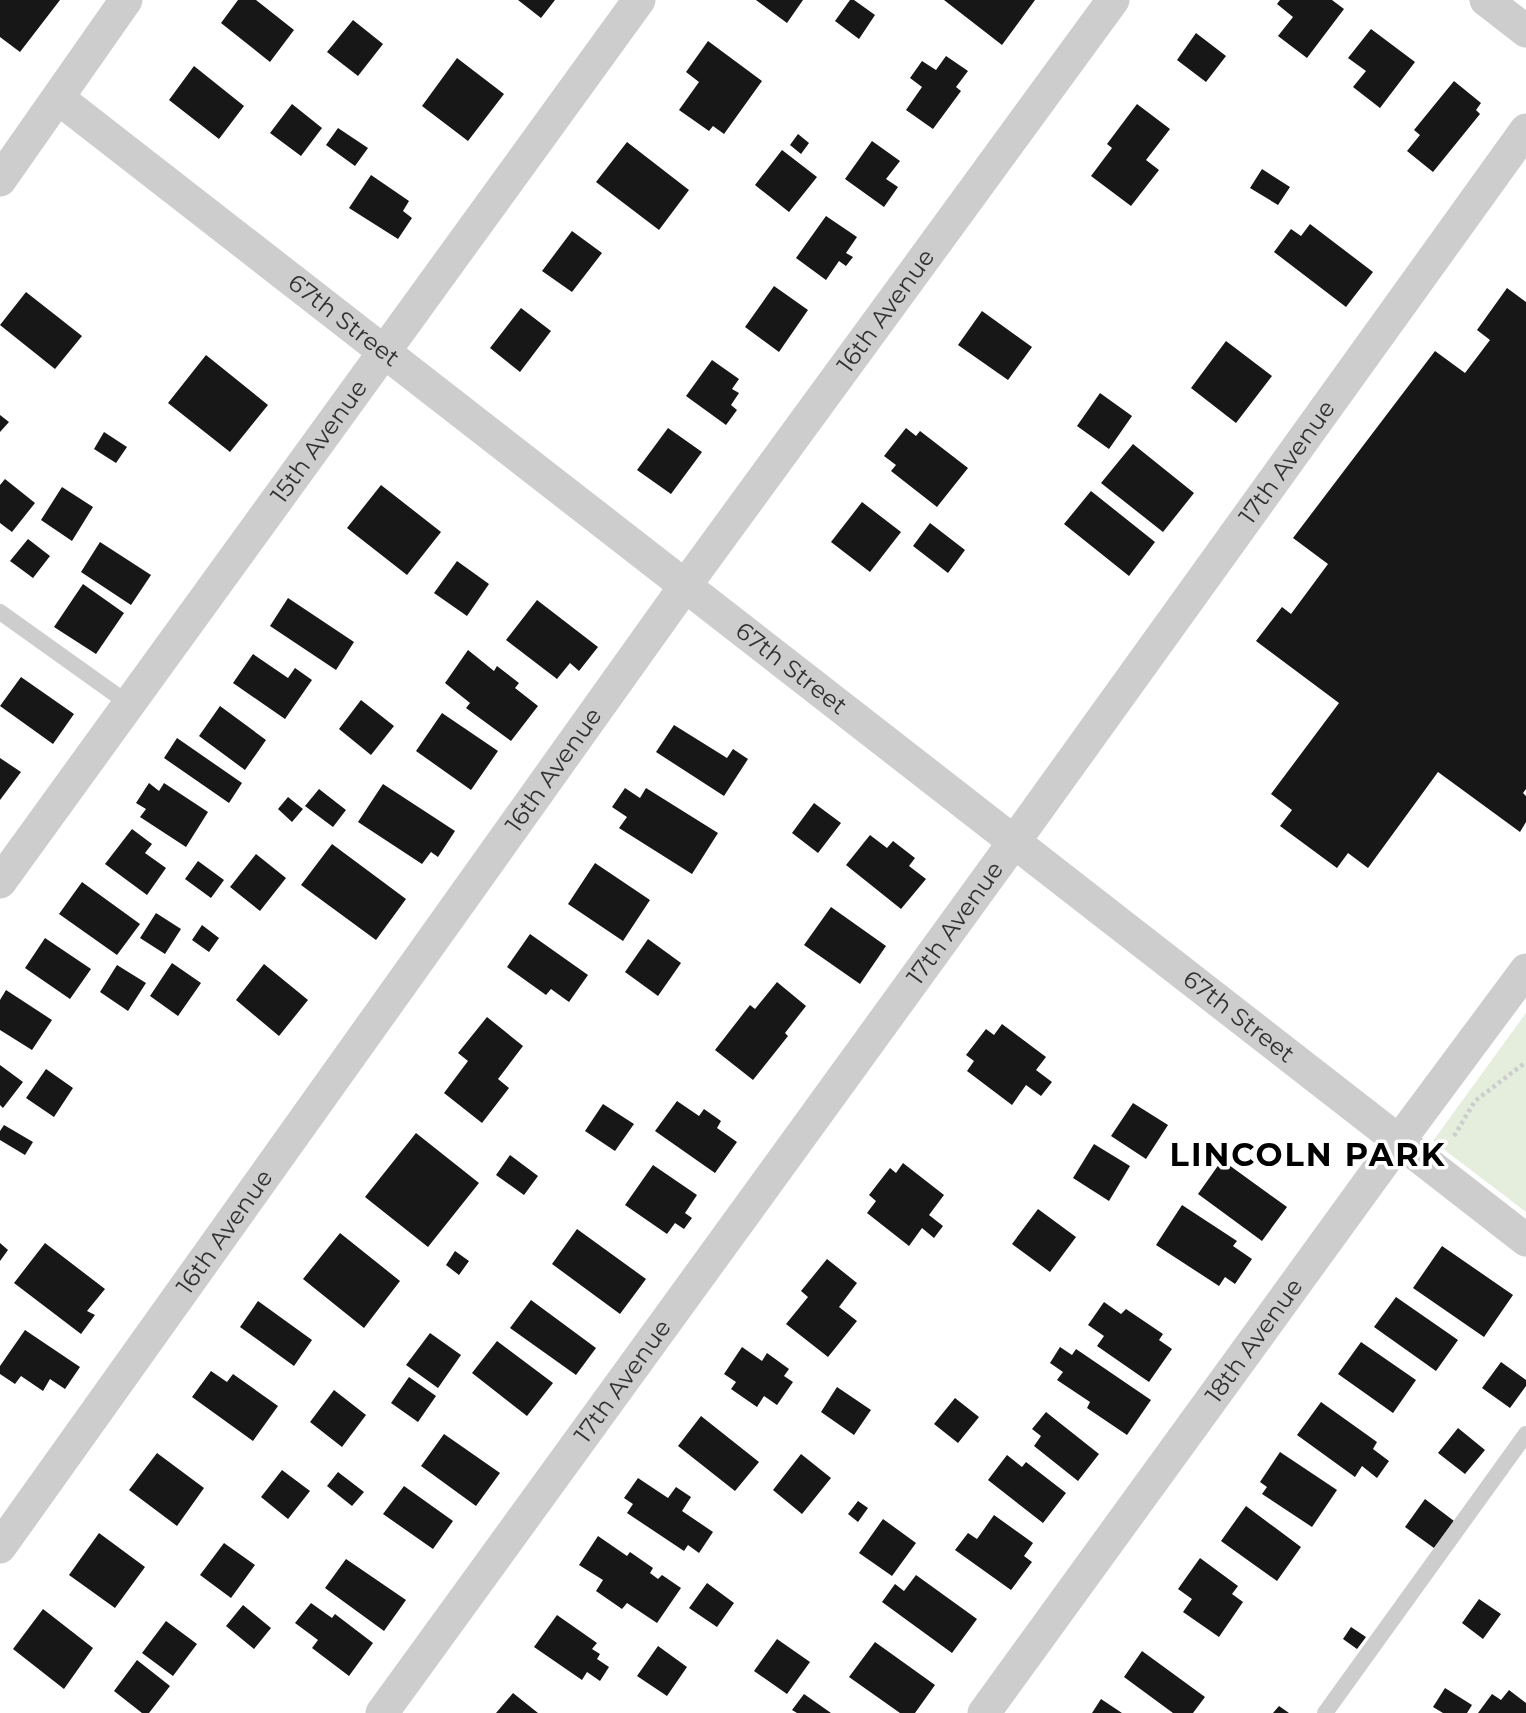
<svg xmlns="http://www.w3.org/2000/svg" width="1526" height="1713" font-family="Montserrat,sans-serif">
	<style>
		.green { fill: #e5eddd }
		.building { fill: #171717 }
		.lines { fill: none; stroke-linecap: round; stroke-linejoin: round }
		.path { stroke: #cdcdcd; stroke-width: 4.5; stroke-dasharray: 3.5 3.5; stroke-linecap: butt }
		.service { stroke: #cdcdcd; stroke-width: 16 }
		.minor { stroke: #cdcdcd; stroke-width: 33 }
		.labels { text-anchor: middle; stroke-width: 7; stroke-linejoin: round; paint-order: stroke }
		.street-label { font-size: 24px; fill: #303030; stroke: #fff }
		.district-label { font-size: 32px; font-weight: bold; letter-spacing: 2px; fill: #000; stroke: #fff }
	</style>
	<rect width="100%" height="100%" fill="#fff"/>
	<path class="green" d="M1526 1013V1212L1433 1141Z"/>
	<path class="building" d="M0 0H60L20 52 0 37Z
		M238 0H256L294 30 270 62 221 23Z
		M518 0H555L541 18Z
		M756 0H803L787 23Z
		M850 0H854L875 15 859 39 835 21Z
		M944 0H1035L1002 45Z
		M1280 0H1332L1344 9 1307 58 1278 36 1293 17 1277 4Z
		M353 20 383 44 358 76 327 52Z
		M1371 29 1415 62 1380 108 1353 87 1366 71 1348 58Z
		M1196 33 1226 56 1206 82 1177 60Z
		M708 41 762 81 724 134 713 126 709 131 679 110 699 82 686 72Z
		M946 56 968 71 956 87 961 91 933 129 906 110 922 87 910 78 922 61 936 70Z
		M457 58 504 94 468 141 422 106Z
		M194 66 244 106 219 139 169 100Z
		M1454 81 1481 103 1476 110 1480 114 1433 172 1407 151 1420 135 1414 130Z
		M292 104 322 128 301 156 270 133Z
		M1137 104 1170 129 1146 160 1159 170 1131 206 1091 176 1112 148 1107 144Z
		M338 128 368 148 355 166 326 145Z
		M798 134 809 143 801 154 790 145Z
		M872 141 900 161 886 179 898 187 884 207 845 179Z
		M627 142 689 190 659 230 596 182Z
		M782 150 817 177 789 212 755 185Z
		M1262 169 1290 187 1278 205 1250 188Z
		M371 175 409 201 403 211 412 218 398 239 349 208Z
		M826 216 857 237 846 253 853 257 846 266 839 261 826 280 796 258Z
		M1310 224 1373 272 1346 307 1274 252 1291 229 1301 236Z
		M572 231 602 253 572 292 542 271Z
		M774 286 808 310 779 352 745 327Z
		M1507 288 1526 302V789L1523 793 1526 796V822L1520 832 1438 772 1368 868 1348 853 1337 868 1280 826 1292 810 1271 794 1339 703 1256 641 1282 607 1291 614 1328 564 1293 538 1435 351 1465 373 1490 340 1477 330Z
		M26 292 82 336 55 369 0 325Z
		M521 308 551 331 520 372 490 348Z
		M982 311 1032 347 1008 380 958 345Z
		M1226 341 1272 376 1236 423 1191 388Z
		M206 355 268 405 230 452 168 403Z
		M712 360 739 379 732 389 739 393 731 405 737 410 726 425 686 396Z
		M1100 393 1132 416 1109 449 1077 426Z
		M0 415 9 422 0 432Z
		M668 428 702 452 671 494 637 470Z
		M906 428 916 436 920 431 968 468 937 507 891 471 896 465 884 456Z
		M104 432 127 447 116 463 94 449Z
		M1133 444 1194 493 1163 532 1101 483Z
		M5 479 35 503 12 532 0 523V485Z
		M381 485 441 532 407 575 347 528Z
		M62 487 93 507 72 541 41 520Z
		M1091 491 1155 542 1129 576 1064 524Z
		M862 502 901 532 870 572 831 542Z
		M930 523 965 550 948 573 913 546Z
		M28 539 50 556 33 578 10 561Z
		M100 542 151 575 131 605 81 572Z
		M457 561 489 584 467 616 434 593Z
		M83 584 124 613 96 654 54 627Z
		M288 598 354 642 336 670 270 626Z
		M537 600 598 647 579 671 570 663 557 679 506 640Z
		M468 650 494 671 497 666 519 683 515 688 538 706 511 741 466 708 470 703 445 683Z
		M253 654 288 678 295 668 312 680 285 719 233 683Z
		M21 677 74 714 53 744 0 706Z
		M361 700 394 726 371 755 339 729Z
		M220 706 266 740 245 770 199 736Z
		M442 713 498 751 471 790 416 751Z
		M674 725 727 758 733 749 748 759 724 796 656 752Z
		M177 738 242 783 229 803 164 758Z
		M0 758 21 772 0 800Z
		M149 783 159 791 164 783 208 812 186 847 140 817 146 809 136 803Z
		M383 784 455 831 438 857 431 852 422 864 358 822Z
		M625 788 640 798 646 788 718 833 692 874 619 828 627 817 612 807Z
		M319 789 346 810 333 827 305 806Z
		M288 797 303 809 292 822 278 809Z
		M814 803 841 823 818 853 792 833Z
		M132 829 152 844 145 853 166 868 147 895 105 864Z
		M870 835 887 848 893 841 915 858 909 866 926 879 901 909 846 865Z
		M332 844 406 899 376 940 301 885Z
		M256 854 286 878 260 911 230 887Z
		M198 861 224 880 211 898 185 879Z
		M595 863 650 900 623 941 568 904Z
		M82 882 140 924 117 955 59 914Z
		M831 907 886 946 860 984 804 945Z
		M156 913 181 929 165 954 140 938Z
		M202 925 219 938 209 952 192 940Z
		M530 934 588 975 569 1002 551 989 546 995 507 967Z
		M45 938 91 969 70 999 25 968Z
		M648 939 681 963 658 996 625 972Z
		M172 963 201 983 178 1016 150 996Z
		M264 964 308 1000 279 1036 236 1000Z
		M117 965 146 983 128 1011 100 992Z
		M777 982 806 1006 785 1033 788 1036 753 1080 715 1050 750 1005 755 1009Z
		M6 990 52 1020 32 1050 0 1030V1000Z
		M487 1017 523 1046 498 1079 509 1088 482 1123 444 1093 468 1061 458 1053Z
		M1002 1024 1046 1057 1036 1070 1052 1082 1041 1096 1026 1085 1012 1105 967 1071 974 1061 966 1055 986 1029 994 1035Z
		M0 1065 23 1082 3 1108 0 1105Z
		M46 1069 73 1088 54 1117 26 1098Z
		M677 1101 699 1116 704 1109 721 1121 717 1128 737 1142 715 1173 655 1131Z
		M1133 1103 1168 1125 1146 1159 1111 1136Z
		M603 1104 634 1124 615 1151 585 1131Z
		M4 1125 33 1142 25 1155 0 1140V1131Z
		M416 1133 479 1183 428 1247 365 1197Z
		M1094 1144 1130 1166 1109 1201 1073 1178Z
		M510 1155 538 1176 524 1195 496 1175Z
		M1222 1160 1287 1207 1262 1241 1198 1194Z
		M903 1163 944 1195 929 1215 943 1226 934 1238 922 1228 909 1246 867 1213 876 1201 869 1195 890 1168 896 1173Z
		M653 1165 697 1195 685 1213 692 1218 684 1229 675 1223 667 1234 625 1205Z
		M1182 1205 1237 1241 1233 1246 1252 1259 1235 1284 1225 1277 1219 1286 1156 1245Z
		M1038 1209 1076 1237 1050 1272 1012 1244Z
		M577 1229 646 1279 620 1314 552 1264Z
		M340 1233 400 1281 364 1328 303 1279Z
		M0 1243 8 1250 0 1261Z
		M45 1243 105 1289 87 1311 95 1315 81 1334 14 1283Z
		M1442 1246 1513 1295 1484 1337 1413 1288Z
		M455 1251 469 1261 459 1275 446 1265Z
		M827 1259 857 1283 839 1307 857 1321 828 1357 786 1324 808 1297 801 1291Z
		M1396 1297 1458 1340 1436 1371 1374 1327Z
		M531 1300 596 1348 576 1375 510 1328Z
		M258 1301 312 1340 294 1366 240 1327Z
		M1104 1302 1121 1314 1126 1309 1163 1334 1159 1340 1172 1349 1149 1382 1097 1346 1104 1336 1088 1325Z
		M25 1330 80 1367 65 1389 50 1379 43 1391 21 1376 15 1384 0 1374V1366Z
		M430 1333 461 1355 438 1388 406 1365Z
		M497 1341 553 1383 527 1416 472 1373Z
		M1361 1342 1416 1380 1393 1413 1338 1374Z
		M742 1347 762 1361 767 1353 789 1369 784 1376 793 1382 777 1405 764 1396 757 1407 731 1389 736 1382 724 1374Z
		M1060 1347 1072 1355 1076 1349 1151 1400 1127 1435 1087 1408 1090 1402 1057 1380 1063 1372 1050 1363Z
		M1501 1362 1526 1380V1386L1510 1408 1482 1388Z
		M211 1371 227 1382 233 1374 278 1406 253 1441 192 1397Z
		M409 1377 436 1396 418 1422 391 1403Z
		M837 1387 871 1410 854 1435 821 1412Z
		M334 1390 366 1415 342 1447 310 1422Z
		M955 1398 979 1417 958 1443 934 1424Z
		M1321 1402 1377 1442 1373 1449 1389 1461 1377 1478 1362 1466 1355 1477 1297 1435Z
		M1046 1412 1099 1454 1078 1481 1034 1446 1041 1436 1032 1429Z
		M701 1416 759 1462 735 1491 678 1446Z
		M1458 1428 1485 1450 1465 1474 1438 1453Z
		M444 1434 500 1473 476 1506 421 1466Z
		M1280 1452 1337 1490 1312 1527 1262 1494 1267 1487 1260 1482Z
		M157 1453 204 1488 177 1526 129 1490Z
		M801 1454 831 1478 802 1514 773 1490Z
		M1007 1455 1022 1467 1026 1462 1066 1493 1043 1523 988 1480Z
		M282 1470 310 1491 288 1519 261 1497Z
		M338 1472 364 1492 352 1506 327 1486Z
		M638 1478 668 1498 676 1487 691 1497 682 1511 713 1532 699 1553 688 1545 684 1551 627 1513 633 1504 624 1498Z
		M404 1486 453 1521 433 1549 383 1514Z
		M1425 1499 1454 1521 1434 1548 1405 1527Z
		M858 1501 868 1508 858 1522 848 1514Z
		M1246 1506 1301 1547 1277 1581 1221 1541Z
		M994 1515 1033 1543 1024 1556 1032 1562 1011 1590 955 1550 968 1533 977 1539Z
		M883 1519 916 1543 892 1576 859 1553Z
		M99 1533 145 1567 115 1608 69 1575Z
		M598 1536 627 1556 630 1552 653 1568 650 1573 658 1579 662 1575 681 1588 657 1623 627 1603 622 1609 596 1591 603 1580 579 1565Z
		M224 1543 255 1565 231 1598 200 1575Z
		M1200 1558 1238 1586 1232 1594 1243 1602 1219 1637 1183 1612 1192 1599 1178 1589Z
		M346 1559 406 1600 384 1631 325 1588Z
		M916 1575 977 1619 952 1653 882 1602 895 1584 904 1591Z
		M707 1583 734 1603 717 1627 689 1608Z
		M1479 1599 1501 1614 1483 1639 1462 1623Z
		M311 1603 332 1618 335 1614 373 1643 349 1676 312 1648 318 1640 295 1623Z
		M243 1605 271 1628 254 1649 226 1626Z
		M43 1609 93 1648 64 1689 13 1649Z
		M557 1615 597 1643 592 1649 600 1654 597 1659 609 1667 600 1681 587 1672 582 1680 534 1647Z
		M166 1621 197 1644 173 1676 142 1653Z
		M1351 1627 1366 1637 1357 1649 1343 1639Z
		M777 1639 810 1662 787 1694 754 1671Z
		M875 1642 935 1685 915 1713H900L849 1677Z
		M658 1646 687 1667 667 1696 637 1676Z
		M1142 1651 1205 1697 1193 1713H1173L1124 1677Z
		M137 1660 170 1686 149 1713H142L114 1691Z
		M1445 1688 1472 1705 1467 1713H1443L1433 1707Z
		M1509 1690 1526 1703V1713H1478L1492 1694 1501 1700Z
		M513 1693 538 1713H496Z
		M804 1694 831 1713H797L792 1710Z
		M1101 1699 1122 1713H1092Z
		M1279 1706 1289 1713H1273Z"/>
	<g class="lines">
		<path class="path" d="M1454 1136 1475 1101 1526 1062"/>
		<path class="service" d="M0 612 129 704
			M1325 1713 1526 1434"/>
		<g class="minor">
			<path d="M1486 0 1526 31"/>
			<path id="s1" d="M58 98 1526 1240"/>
			<path d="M0 180 126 0"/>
			<path id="s2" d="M0 882 639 0"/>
			<path id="s3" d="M0 1547 685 586 1113 0"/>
			<path id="s4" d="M382 1713 1014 842 1526 130"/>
			<path id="s5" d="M984 1713 1399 1141 1526 970"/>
		</g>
	</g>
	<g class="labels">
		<g class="street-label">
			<text dy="8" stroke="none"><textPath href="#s3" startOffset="1521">16th Avenue</textPath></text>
			<text dy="8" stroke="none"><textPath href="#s1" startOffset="362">67th Street</textPath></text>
			<text dy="8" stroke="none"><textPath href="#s2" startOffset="544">15th Avenue</textPath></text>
			<text dy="8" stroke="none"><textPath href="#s4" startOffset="1544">17th Avenue</textPath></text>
			<text dy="8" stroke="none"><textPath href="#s1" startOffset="929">67th Street</textPath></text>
			<text dy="8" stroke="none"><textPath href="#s3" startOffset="954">16th Avenue</textPath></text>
			<text dy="8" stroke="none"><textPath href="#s4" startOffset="976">17th Avenue</textPath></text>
			<text dy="8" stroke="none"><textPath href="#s1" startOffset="1496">67th Street</textPath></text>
			<text dy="8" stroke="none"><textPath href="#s3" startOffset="387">16th Avenue</textPath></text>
			<text dy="8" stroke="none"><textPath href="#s5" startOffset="460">18th Avenue</textPath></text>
			<text dy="8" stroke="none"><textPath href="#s4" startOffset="410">17th Avenue</textPath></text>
		</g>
		<g class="district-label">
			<text x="1308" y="1166">LINCOLN PARK</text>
		</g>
	</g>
</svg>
